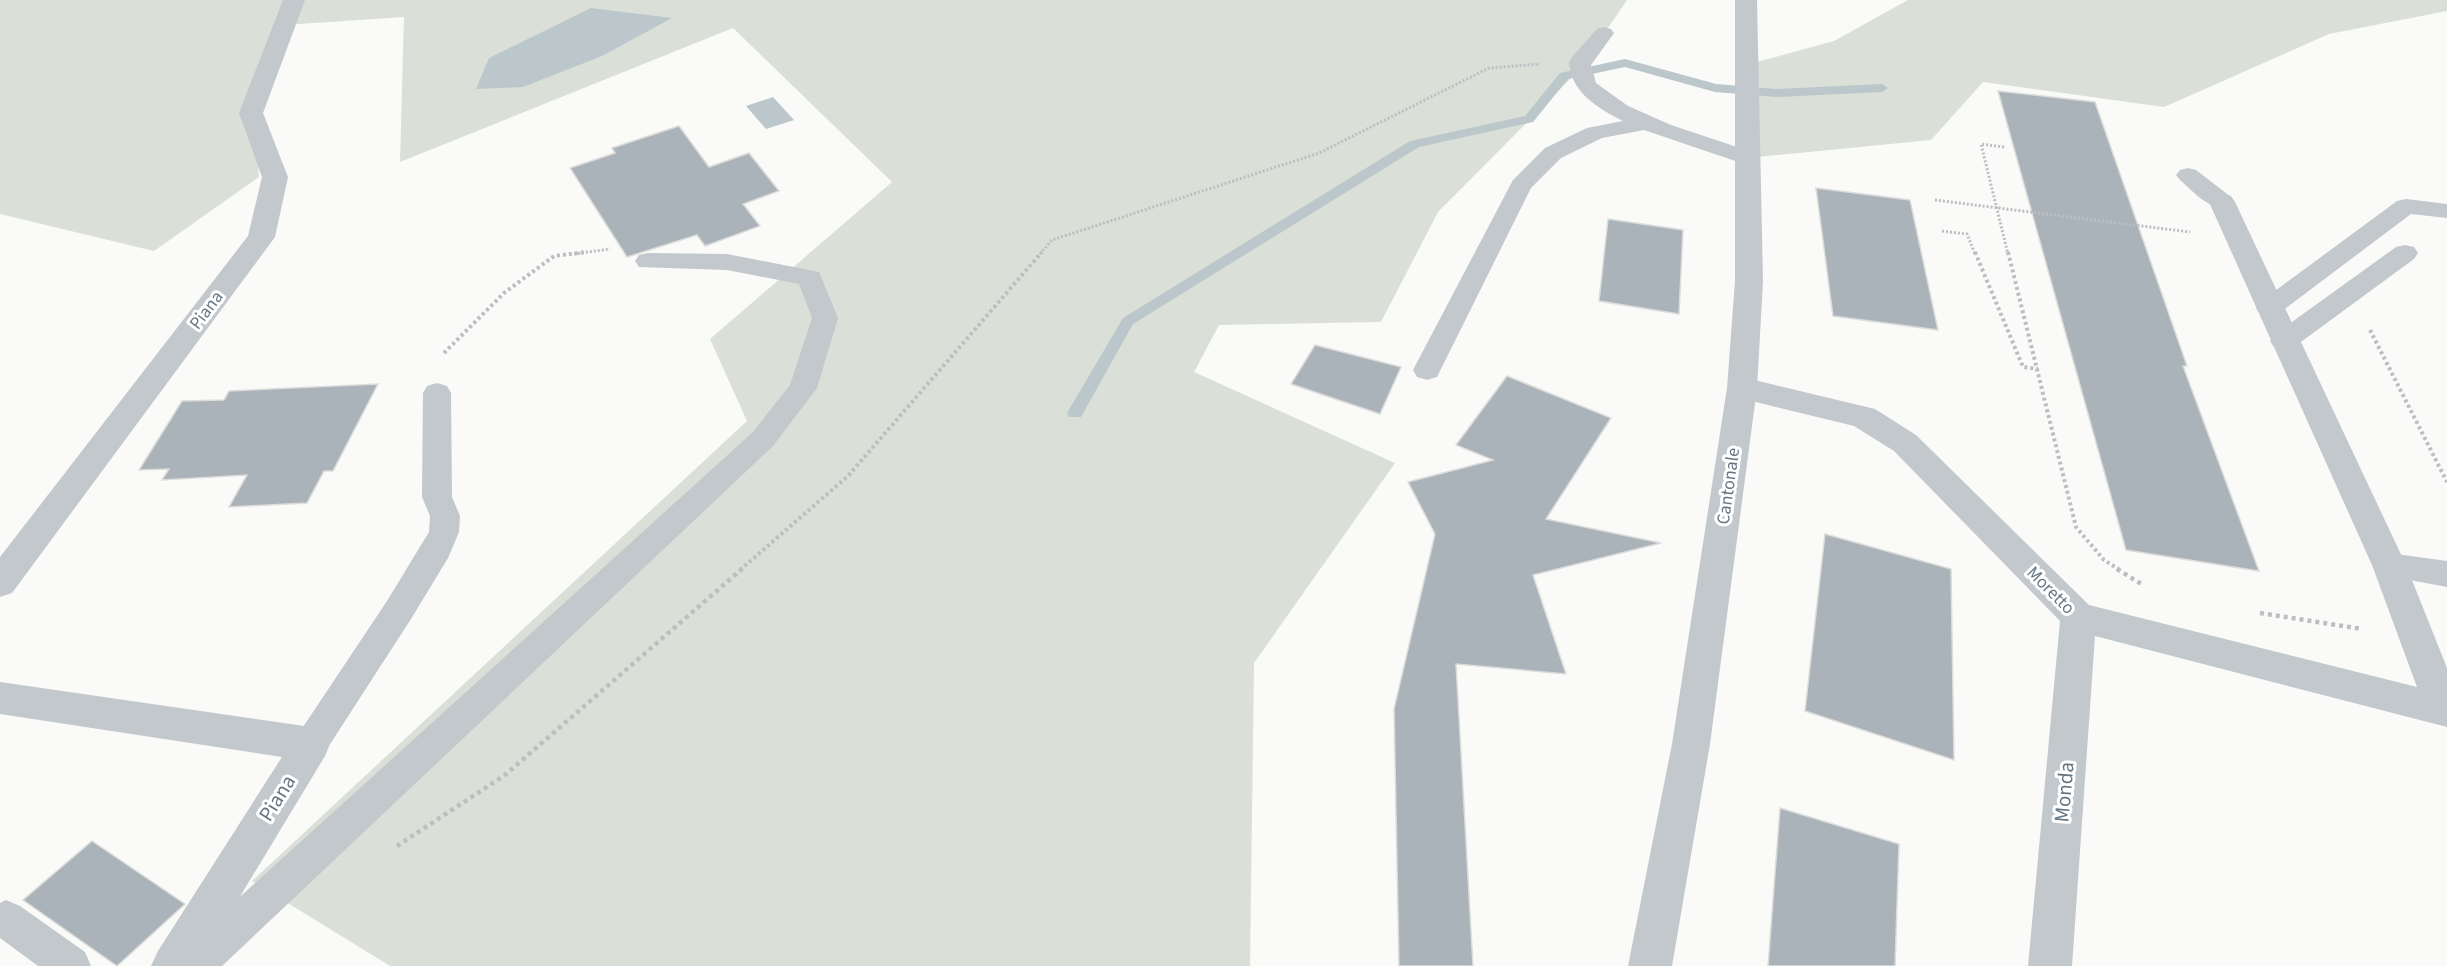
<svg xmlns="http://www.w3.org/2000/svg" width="2447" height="966" font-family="'Source Sans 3',sans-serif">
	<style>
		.green { fill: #dadfd7 }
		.water { fill: #bbc7cb }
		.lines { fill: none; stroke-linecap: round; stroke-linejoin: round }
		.stream { fill: #bbc7cb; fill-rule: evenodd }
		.building { fill: #aab3b9; stroke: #dcdcda; stroke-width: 1.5 }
		.path-far2 { stroke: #bbbfc2; stroke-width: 3; stroke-dasharray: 2 2; stroke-linecap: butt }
		.path-far1 { stroke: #bbbfc2; stroke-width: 4; stroke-dasharray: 3 3; stroke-linecap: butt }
		.path { stroke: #bbbfc2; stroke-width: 4.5; stroke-dasharray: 4 4; stroke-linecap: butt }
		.service { fill: #c3c8cc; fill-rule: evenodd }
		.minor { fill: #c3c8cc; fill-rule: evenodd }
		.tertiary { fill: #c3c8cc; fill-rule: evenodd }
		.labels { text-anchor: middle; stroke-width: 6; stroke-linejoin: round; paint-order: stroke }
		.street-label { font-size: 18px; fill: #657683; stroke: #fff }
		.near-street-label { font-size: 21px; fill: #657683; stroke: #fff }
	</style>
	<rect width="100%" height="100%" fill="#fafaf8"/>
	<path class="green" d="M0 0H1627L1580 69 1438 212 1381 322 1219 325 1194 372 1395 463 1254 663 1250 966H390L252 881 747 421 710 339 892 182 733 28 400 162 404 17 283 25 253 115 259 177 154 251 0 214Z
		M1908 0H2447V11L2329 34 2164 107 1983 82 1931 140 1747 158 1746 65 1834 41Z"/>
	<path class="water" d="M591 8 672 18 602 56 523 87 476 89 489 58Z
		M773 97 794 120 766 129 746 106Z"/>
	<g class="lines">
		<path class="stream" d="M1625 59 1716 84 1777 89 1882 84 1888 88 1882 92 1777 97 1715 92 1625 67 1568 79 1533 122 1419 147 1133 324 1081 417H1069L1067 413 1123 318 1410 141 1525 116 1560 73Z"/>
	</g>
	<path class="building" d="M1998 91 2095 102 2187 366H2183L2259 571 2126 550Z
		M679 126 709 167 749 153 779 191 743 204 760 226 705 246 697 235 627 257 570 168 615 153 612 148Z
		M1816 188 1910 200 1938 330 1833 316Z
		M1608 219 1683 230 1679 314 1599 301Z
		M1315 345 1401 367 1380 414 1291 384Z
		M1507 376 1611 418 1546 519 1661 543 1533 575 1566 674 1456 664 1473 966H1399L1394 709 1435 534 1408 482 1493 460 1456 445Z
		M378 384 333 471H324L307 503 229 507 247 475 162 480 169 469 139 470 182 401 224 400 229 391Z
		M1825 534 1951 569 1954 760 1805 711Z
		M1780 808 1899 844 1895 966H1768Z
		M92 841 185 904 117 966 23 900Z"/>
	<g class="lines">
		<path class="path-far2" d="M2004 147 1981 144 2008 254
			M1935 200 2190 232
			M1942 231 1967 234 1975 254
			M574 254 610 249
			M1040 254 1052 240 1319 153 1489 68 1540 64"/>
		<path class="path-far1" d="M1975 252 2023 367 2038 369
			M2008 252 2076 527 2104 560 2120 570
			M2370 330 2447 482
			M444 353 504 293 554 256 586 252
			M740 570 848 476 1042 252"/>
		<path class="path" d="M2117 569 2143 585
			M2260 613 2362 629
			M397 846 505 775 742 569"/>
		<path class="service" d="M1604 27 1611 29 1614 33 1591 65 1596 83 1628 106 1671 125 1755 153 1759 158 1755 163 1747 165 1644 130 1602 138 1561 158 1531 188 1437 377 1427 380 1417 377 1413 370 1513 180 1545 148 1587 128 1623 121C1598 108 1571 93 1569 62L1572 57 1597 29Z
			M2188 168 2196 170 2231 197 2234 202 2231 207C2210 212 2194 192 2180 180L2176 175 2180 170Z
			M2406 199 2447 204V218L2411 214 2278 314 2269 317 2260 314 2256 308 2260 302 2397 201Z
			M2405 245 2414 247 2418 253 2414 259 2294 347 2284 350 2274 347 2270 341 2274 335 2396 247Z
			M648 253 727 254 819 272 838 318 817 388 773 446 222 966H173L179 952 753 432 790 385 812 318 799 284 727 270 639 267 635 261 639 255Z
			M437 383 447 386 451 393 452 497 460 516 459 532 448 558 411 619 323 755 311 759 299 755 293 744 299 733 387 601 429 532 430 516 422 497 423 393 427 386Z
			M2389 553 2447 561V587L2378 574 2373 565 2378 556Z
			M6 900 20 906 85 952 91 966H38L0 938V903Z"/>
		<path class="minor" d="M283 0H305L263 113 288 177 275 237 12 593 0 597V557L248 236 262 177 239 113Z
			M2222 194 2231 196 2235 202 2406 565 2447 668V727L2095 636 2072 966H2028L2060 621 1894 451 1854 426 1731 396 1727 388 1731 380 1742 377 1875 409 1916 435 2089 605 2417 687 2372 565 2209 202 2213 196Z
			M0 682 311 727 325 732 330 744 325 756 198 966H151L158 951 282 757 0 714Z"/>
		<path class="tertiary" d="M1735 0H1757L1763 281 1757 388 1710 744 1672 966H1628L1672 744 1727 388 1735 281Z"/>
	</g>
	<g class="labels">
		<g class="street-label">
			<text transform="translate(206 310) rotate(-53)" y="6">Piana</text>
			<text transform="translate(1728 486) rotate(-82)" y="6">Cantonale</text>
			<text transform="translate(2051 590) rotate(45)" y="6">Moretto</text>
		</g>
		<g class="near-street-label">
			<text transform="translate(2064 792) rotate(-85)" y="7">Monda</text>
			<text transform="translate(277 798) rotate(-58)" y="7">Piana</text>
		</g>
	</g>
</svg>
